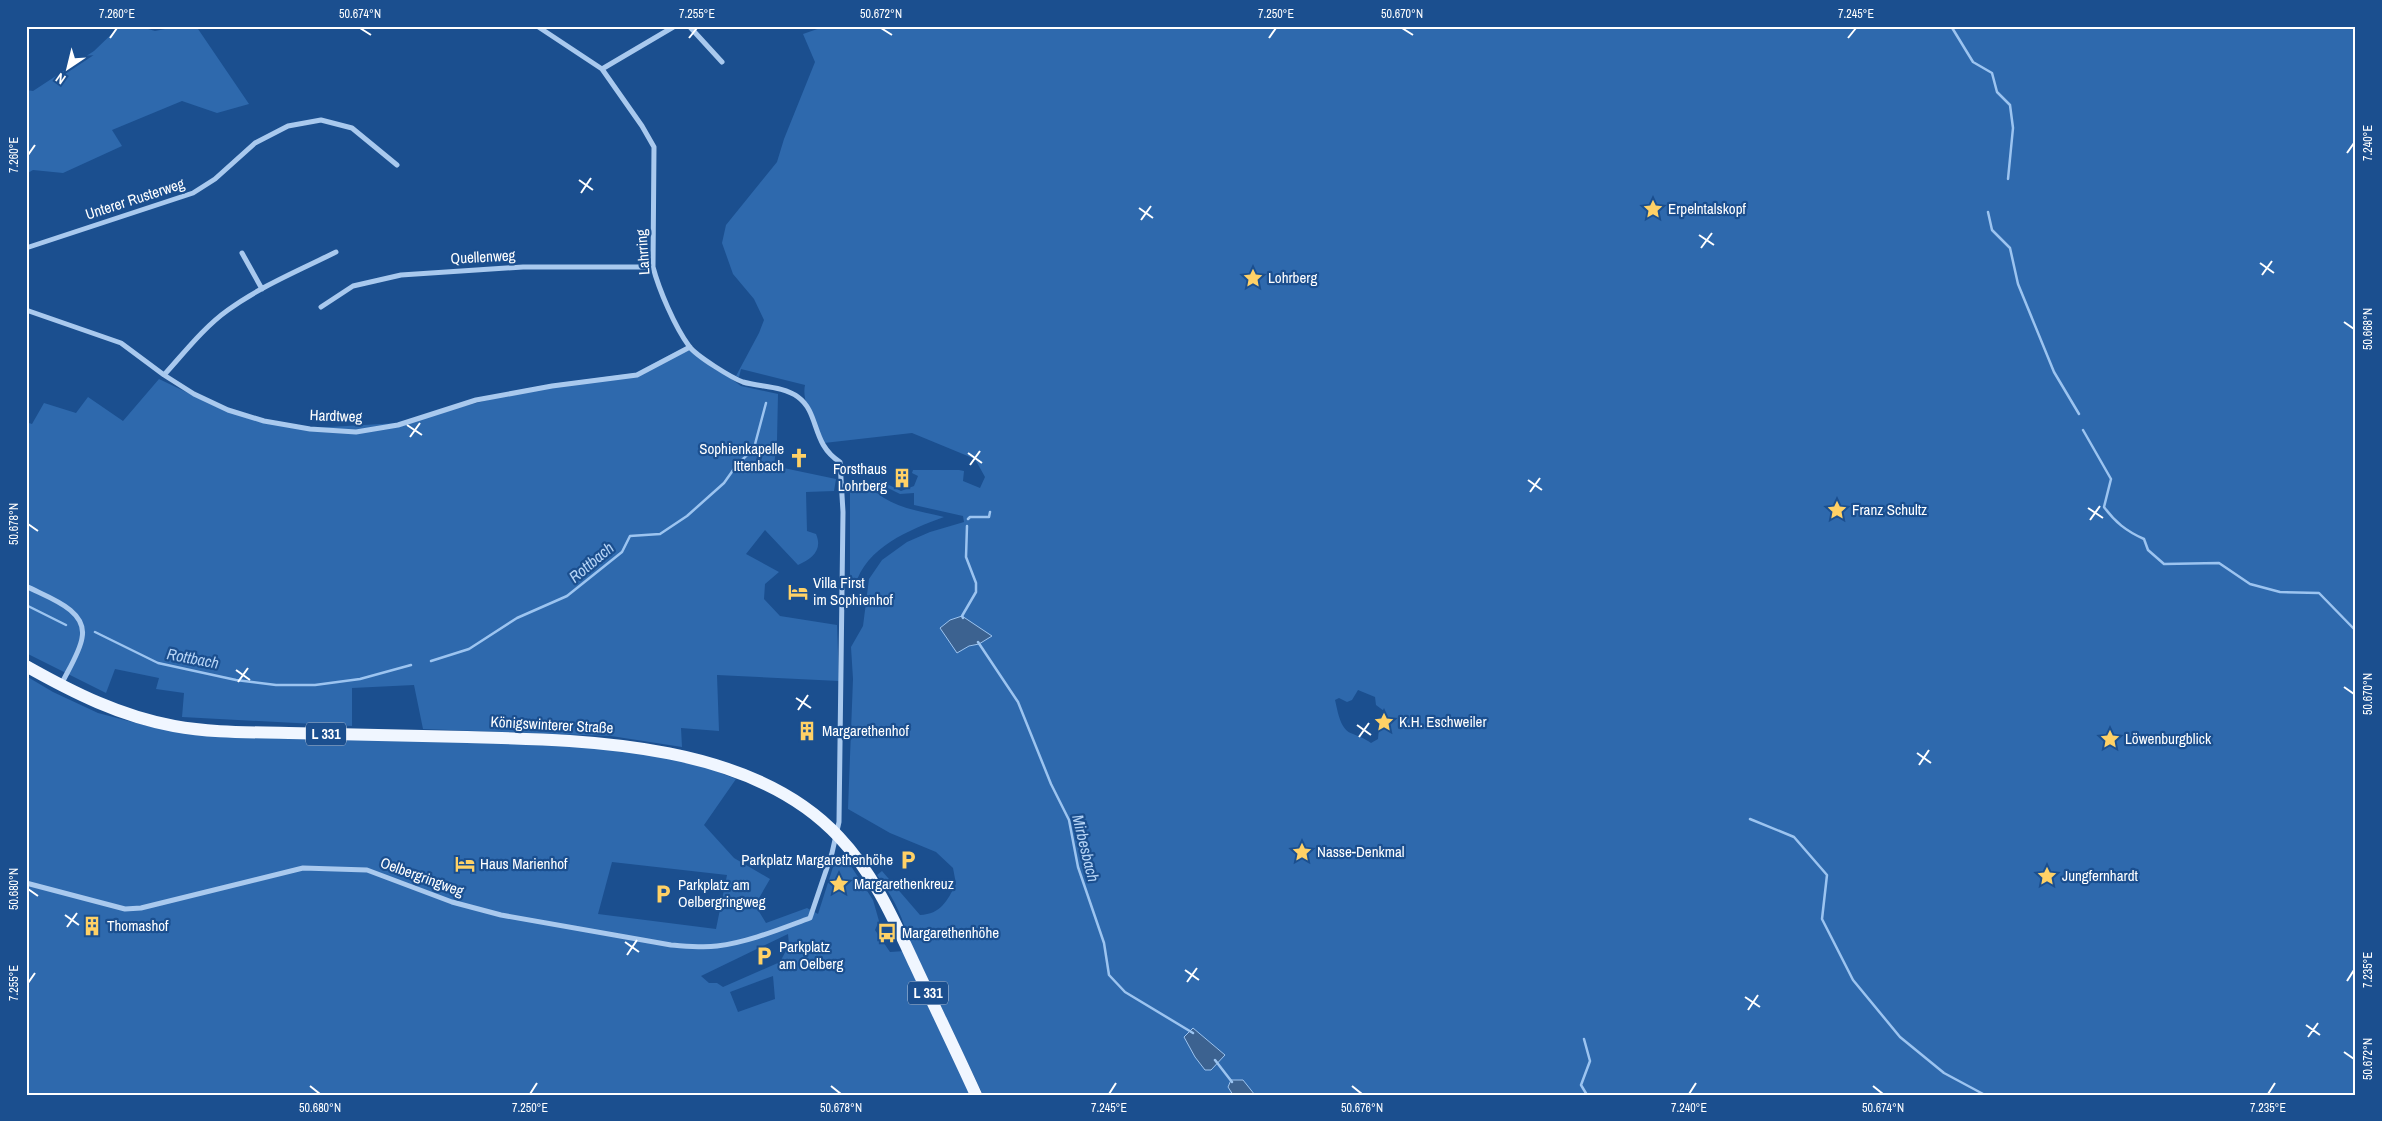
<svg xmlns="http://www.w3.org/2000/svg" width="2382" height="1121" font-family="'Archivo Narrow',sans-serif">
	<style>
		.green { fill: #2e69ad; fill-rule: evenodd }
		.water { fill: #3c6290; stroke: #9cc4f0 }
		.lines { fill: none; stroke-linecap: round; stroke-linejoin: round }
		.stream { stroke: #9cc4f0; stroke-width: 2.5 }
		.minor { stroke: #a9c9ee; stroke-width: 5 }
		.primary { stroke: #f0f6ff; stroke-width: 12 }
		.ticks { fill: none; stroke: #fff; stroke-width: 2 }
		.labels { text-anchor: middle; stroke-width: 4.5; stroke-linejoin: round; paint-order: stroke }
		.shield { fill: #1b4f8f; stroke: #bbcadd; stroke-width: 1 }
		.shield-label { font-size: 14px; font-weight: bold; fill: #fff }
		.street-label { font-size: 15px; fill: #fff; stroke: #1b4f8f }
		.poi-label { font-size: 15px; fill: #fff; stroke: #1b4f8f; text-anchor: start }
		.water-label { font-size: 16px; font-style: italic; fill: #b5d3f5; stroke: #1b4f8f }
		.neatline { fill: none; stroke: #fff; stroke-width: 2 }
		.ticks-label { font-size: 12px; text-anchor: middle; fill: #fff }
	</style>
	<rect width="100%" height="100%" fill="#1b4f8f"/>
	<path class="green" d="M120 26H138L155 31 180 26H196L249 104 217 113 182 101 112 130 122 146 63 173 33 170 26 174V90L33 91 94 51Z
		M826 26H2356V1095H1255L1253 1091 1228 1087 1233 1095H983L907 935C901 912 891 894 877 875L882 871 920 915C941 914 947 901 956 884L953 868 936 852 890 833 848 809 853 679 851 647 863 626 869 579 882 560 907 542 930 532 964 522 963 516 914 505V493L900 494 878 483 879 480 901 491 914 486 918 476 912 473 913 470H959L964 471 963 481 980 488 985 477 975 459 912 433 824 443C817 426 801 404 805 385L741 369 739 377 736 376 759 333 764 320 754 299 733 274 722 243 726 225 777 162 784 139 815 62 803 34ZM1358 690 1375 697 1376 705 1384 711 1379 727 1378 739 1371 743C1364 738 1360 737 1353 734 1340 730 1338 712 1335 700L1339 698 1347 702 1352 700ZM1193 1028 1225 1055 1185 1037Z
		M687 346 741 386 778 394 777 440 774 466 836 479 834 491 806 492 807 531 816 534C823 550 812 559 798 565L765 530 746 554 779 572 765 584 764 599 780 616 837 625 839 681 717 675 719 731 681 728 682 747 611 736 423 729 414 685 352 688V726L182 717 184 693 156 689 159 678 115 669 106 693 26 653V422L32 424 44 403 76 413 88 397 123 421 159 379 230 413 312 428 398 423 551 384 635 373Z
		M850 480C864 480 873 490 884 498 901 509 924 512 944 517 909 530 866 547 855 586H850Z
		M26 676 53 692 98 713 155 728 609 747 680 757 736 779 704 825 734 858 770 879 755 905 766 923 807 908 818 914 834 864 838 859 847 860 873 900 879 921 875 930 890 952 905 951 970 1095H26ZM612 862 727 875 716 929 598 914ZM788 934 789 945 780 962 723 987 717 983H709L701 976ZM773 976 775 999 738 1012 730 992Z"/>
	<path class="water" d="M962 616 992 636 979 644 969 646 957 653 940 628 950 620Z
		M1193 1028 1225 1055 1211 1070H1205L1195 1057 1184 1037Z
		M1231 1080H1243L1255 1095H1233L1228 1087Z"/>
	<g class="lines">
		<path class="stream" d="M1951 26 1973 62 1992 73 1997 92 2010 105 2013 128 2008 179
			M1988 212 1992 230 2010 248 2018 284 2054 372 2079 414
			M2083 430 2111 479 2104 507C2115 522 2126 531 2144 539L2148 550 2164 564 2219 563 2250 584 2280 592 2319 593 2356 631
			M968 519 970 517H989L990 512
			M26 605 66 625
			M963 618 962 616 976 592V583L966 557 967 526
			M95 632 158 663 236 680 276 685H315L360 679 411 665
			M978 642 1018 702 1051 784 1069 820 1078 867 1104 943 1109 975 1125 992 1193 1033
			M431 661 469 649 517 618 567 596 622 552 630 536 660 534 687 516 724 483 736 466 754 448 766 403
			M1750 819 1794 837 1827 875 1822 919 1853 980 1900 1037 1944 1073 1985 1095
			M1584 1039 1590 1061 1581 1085 1587 1095
			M1215 1060 1232 1082"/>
		<path class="minor" d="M689 26 722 62
			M602 69 675 26
			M26 248 193 193 215 179 255 143 288 126 321 120 352 128 397 165
			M242 253 262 289
			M321 307 353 286 401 275 523 267H653
			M26 310 121 343 164 375 194 394 228 410 264 421 310 429 356 432 398 425 476 400 552 386 637 375 690 347
			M164 375C184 353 204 327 228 310 261 286 300 270 336 252
			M26 586C46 597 88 609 82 638 80 652 67 672 61 685
			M26 883 125 909 141 908 303 868 367 870 452 902 501 915 671 945C686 946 702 948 717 946 749 942 780 929 810 918L832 853 839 822 843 512 840 462C811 444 820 413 798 397 783 386 760 387 743 382 732 378 696 356 689 346 675 327 659 290 653 267L654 147 642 126 602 69 537 26"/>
		<path class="primary" d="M26 666C74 693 120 716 174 726 212 733 251 732 289 733 348 734 407 736 467 737 586 740 751 742 839 837 874 874 894 920 915 965 935 1008 956 1051 976 1095"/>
	</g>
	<path class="ticks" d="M360 28 371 35M881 28 892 35M1402 28 1413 35M110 38 117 28M689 38 697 28M1269 38 1276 28M1848 38 1856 28M2347 153 2354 143M28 155 35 145M579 180 593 190M581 193 591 178M1139 208 1153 218M1141 220 1151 206M1699 235 1714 245M1701 248 1712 233M2260 263 2274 273M2262 275 2272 261M2344 322 2354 329M407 425 422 435M410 437 420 423M968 453 982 463M970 465 980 451M1528 480 1542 490M1530 492 1540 478M2088 508 2103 518M2090 520 2100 506M28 524 38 531M236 670 250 680M238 682 248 668M2344 687 2354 694M796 698 811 708M798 710 808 695M1357 725 1371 735M1359 737 1369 723M1917 753 1931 763M1919 765 1929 750M28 889 38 896M65 915 79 925M67 927 77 913M625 942 639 952M627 955 637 940M1185 970 1199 980M2347 981 2354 970M1187 982 1197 968M28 983 35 973M1745 997 1760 1007M1748 1010 1758 995M2306 1025 2320 1035M2308 1037 2318 1023M2344 1052 2354 1059M310 1086 320 1094M831 1086 841 1094M1352 1086 1362 1094M1873 1086 1883 1094M530 1094 537 1083M1109 1094 1116 1083M1689 1094 1696 1083M2268 1094 2275 1083"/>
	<defs>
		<symbol id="sight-bare" viewBox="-9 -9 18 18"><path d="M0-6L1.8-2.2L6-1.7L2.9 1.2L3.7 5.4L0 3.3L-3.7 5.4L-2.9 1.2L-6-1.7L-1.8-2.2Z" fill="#ffd166" stroke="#1b4f8f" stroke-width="2.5" paint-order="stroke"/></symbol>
		<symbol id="church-bare" viewBox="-9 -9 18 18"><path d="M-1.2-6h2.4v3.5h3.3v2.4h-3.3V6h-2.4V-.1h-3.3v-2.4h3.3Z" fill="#ffd166" stroke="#1b4f8f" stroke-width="2.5" paint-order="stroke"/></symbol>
		<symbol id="building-bare" viewBox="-9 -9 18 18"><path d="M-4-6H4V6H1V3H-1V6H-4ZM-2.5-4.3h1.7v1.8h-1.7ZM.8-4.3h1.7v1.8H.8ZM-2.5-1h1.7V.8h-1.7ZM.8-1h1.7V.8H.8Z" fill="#ffd166" stroke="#1b4f8f" stroke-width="2.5" paint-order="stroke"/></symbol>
		<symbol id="hotel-bare" viewBox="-9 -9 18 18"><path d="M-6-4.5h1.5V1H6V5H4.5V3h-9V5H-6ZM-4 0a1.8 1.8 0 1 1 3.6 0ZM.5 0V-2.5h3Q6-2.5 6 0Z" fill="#ffd166" stroke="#1b4f8f" stroke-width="2.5" paint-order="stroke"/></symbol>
		<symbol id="parking-bare" viewBox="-9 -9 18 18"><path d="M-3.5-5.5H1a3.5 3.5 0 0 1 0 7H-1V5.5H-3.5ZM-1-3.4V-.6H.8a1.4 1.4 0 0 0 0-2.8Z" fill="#ffd166" stroke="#1b4f8f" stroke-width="2.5" paint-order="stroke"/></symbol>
		<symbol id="bus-bare" viewBox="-9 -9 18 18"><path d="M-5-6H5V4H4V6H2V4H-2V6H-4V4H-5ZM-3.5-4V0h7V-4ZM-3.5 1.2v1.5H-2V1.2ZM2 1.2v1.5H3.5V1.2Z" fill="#ffd166" stroke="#1b4f8f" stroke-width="2.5" paint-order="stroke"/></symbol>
	</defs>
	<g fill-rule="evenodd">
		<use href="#sight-bare" x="1639" y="195" width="28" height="28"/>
		<use href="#sight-bare" x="1239" y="264" width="28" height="28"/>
		<use href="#church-bare" x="785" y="444" width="28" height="28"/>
		<use href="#building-bare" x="888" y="464" width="28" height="28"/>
		<use href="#sight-bare" x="1823" y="496" width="28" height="28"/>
		<use href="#hotel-bare" x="784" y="578" width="28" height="28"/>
		<use href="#sight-bare" x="1370" y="708" width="28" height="28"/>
		<use href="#building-bare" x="793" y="717" width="28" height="28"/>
		<use href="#sight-bare" x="2096" y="725" width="28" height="28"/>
		<use href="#sight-bare" x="1288" y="838" width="28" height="28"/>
		<use href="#parking-bare" x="894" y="846" width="28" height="28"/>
		<use href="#hotel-bare" x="451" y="850" width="28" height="28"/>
		<use href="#sight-bare" x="2033" y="862" width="28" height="28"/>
		<use href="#sight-bare" x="825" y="870" width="28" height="28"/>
		<use href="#parking-bare" x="649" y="880" width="28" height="28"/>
		<use href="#building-bare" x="78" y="912" width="28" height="28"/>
		<use href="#bus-bare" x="873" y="919" width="28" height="28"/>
		<use href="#parking-bare" x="750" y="942" width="28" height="28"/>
	</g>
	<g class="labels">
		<g class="shield">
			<rect x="306" y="722.5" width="40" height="23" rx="4"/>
			<rect x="908" y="981.5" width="40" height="23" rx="4"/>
		</g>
		<g class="shield-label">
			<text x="326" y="739">L 331</text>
			<text x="928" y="998">L 331</text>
		</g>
		<g class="street-label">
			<text transform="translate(135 199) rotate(-18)" y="5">Unterer Rusterweg</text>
			<text transform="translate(643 252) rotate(-94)" y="5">Lahrring</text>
			<text transform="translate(483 257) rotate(-3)" y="5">Quellenweg</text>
			<text transform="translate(336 416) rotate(2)" y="5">Hardtweg</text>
			<text transform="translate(552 725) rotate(3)" y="5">Königswinterer Straße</text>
			<text transform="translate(422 877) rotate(20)" y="5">Oelbergringweg</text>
		</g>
		<g class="poi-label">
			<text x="1668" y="214">Erpelntalskopf</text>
			<text x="1268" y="283">Lohrberg</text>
			<text x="784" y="454" text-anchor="end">Sophienkapelle<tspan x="784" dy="17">Ittenbach</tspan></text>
			<text x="887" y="474" text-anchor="end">Forsthaus<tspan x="887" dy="17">Lohrberg</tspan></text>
			<text x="1852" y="515">Franz Schultz</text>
			<text x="813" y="588">Villa First<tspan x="813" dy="17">im Sophienhof</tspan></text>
			<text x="1399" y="727">K.H. Eschweiler</text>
			<text x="822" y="736">Margarethenhof</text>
			<text x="2125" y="744">Löwenburgblick</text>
			<text x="1317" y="857">Nasse-Denkmal</text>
			<text x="893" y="865" text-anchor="end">Parkplatz Margarethenhöhe</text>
			<text x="480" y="869">Haus Marienhof</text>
			<text x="2062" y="881">Jungfernhardt</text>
			<text x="854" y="889">Margarethenkreuz</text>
			<text x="678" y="890">Parkplatz am<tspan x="678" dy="17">Oelbergringweg</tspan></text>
			<text x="107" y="931">Thomashof</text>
			<text x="902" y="938">Margarethenhöhe</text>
			<text x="779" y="952">Parkplatz<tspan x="779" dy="17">am Oelberg</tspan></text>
		</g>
		<g class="water-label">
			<text transform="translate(591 562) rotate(-40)" y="6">Rottbach</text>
			<text transform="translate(193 658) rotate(11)" y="6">Rottbach</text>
			<text transform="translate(1086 848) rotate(76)" y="6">Mirbesbach</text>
		</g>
	</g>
	<rect width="2382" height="1121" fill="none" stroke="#1b4f8f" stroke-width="55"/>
	<g transform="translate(68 68) rotate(215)" stroke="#1b4f8f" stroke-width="4" paint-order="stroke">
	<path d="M0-4L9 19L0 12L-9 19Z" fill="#ffffff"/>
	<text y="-8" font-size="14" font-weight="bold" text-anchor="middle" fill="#ffffff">N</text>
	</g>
	<rect x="28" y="28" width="2326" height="1066" class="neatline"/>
	<g class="ticks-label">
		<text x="117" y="18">7.260°E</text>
		<text x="360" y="18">50.674°N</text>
		<text x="697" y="18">7.255°E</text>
		<text x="881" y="18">50.672°N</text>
		<text x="1276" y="18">7.250°E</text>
		<text x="1402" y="18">50.670°N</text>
		<text x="1856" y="18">7.245°E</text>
		<text transform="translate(2368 143) rotate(-90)" y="4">7.240°E</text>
		<text transform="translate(14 155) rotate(-90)" y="4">7.260°E</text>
		<text transform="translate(2368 329) rotate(-90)" y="4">50.668°N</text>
		<text transform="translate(14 524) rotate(-90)" y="4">50.678°N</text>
		<text transform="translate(2368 694) rotate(-90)" y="4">50.670°N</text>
		<text transform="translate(14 889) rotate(-90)" y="4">50.680°N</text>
		<text transform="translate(2368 970) rotate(-90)" y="4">7.235°E</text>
		<text transform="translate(14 983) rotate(-90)" y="4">7.255°E</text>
		<text transform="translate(2368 1059) rotate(-90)" y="4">50.672°N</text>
		<text x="320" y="1112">50.680°N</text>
		<text x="530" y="1112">7.250°E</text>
		<text x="841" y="1112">50.678°N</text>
		<text x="1109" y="1112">7.245°E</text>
		<text x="1362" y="1112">50.676°N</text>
		<text x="1689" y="1112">7.240°E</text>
		<text x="1883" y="1112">50.674°N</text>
		<text x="2268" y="1112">7.235°E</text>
	</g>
</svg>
